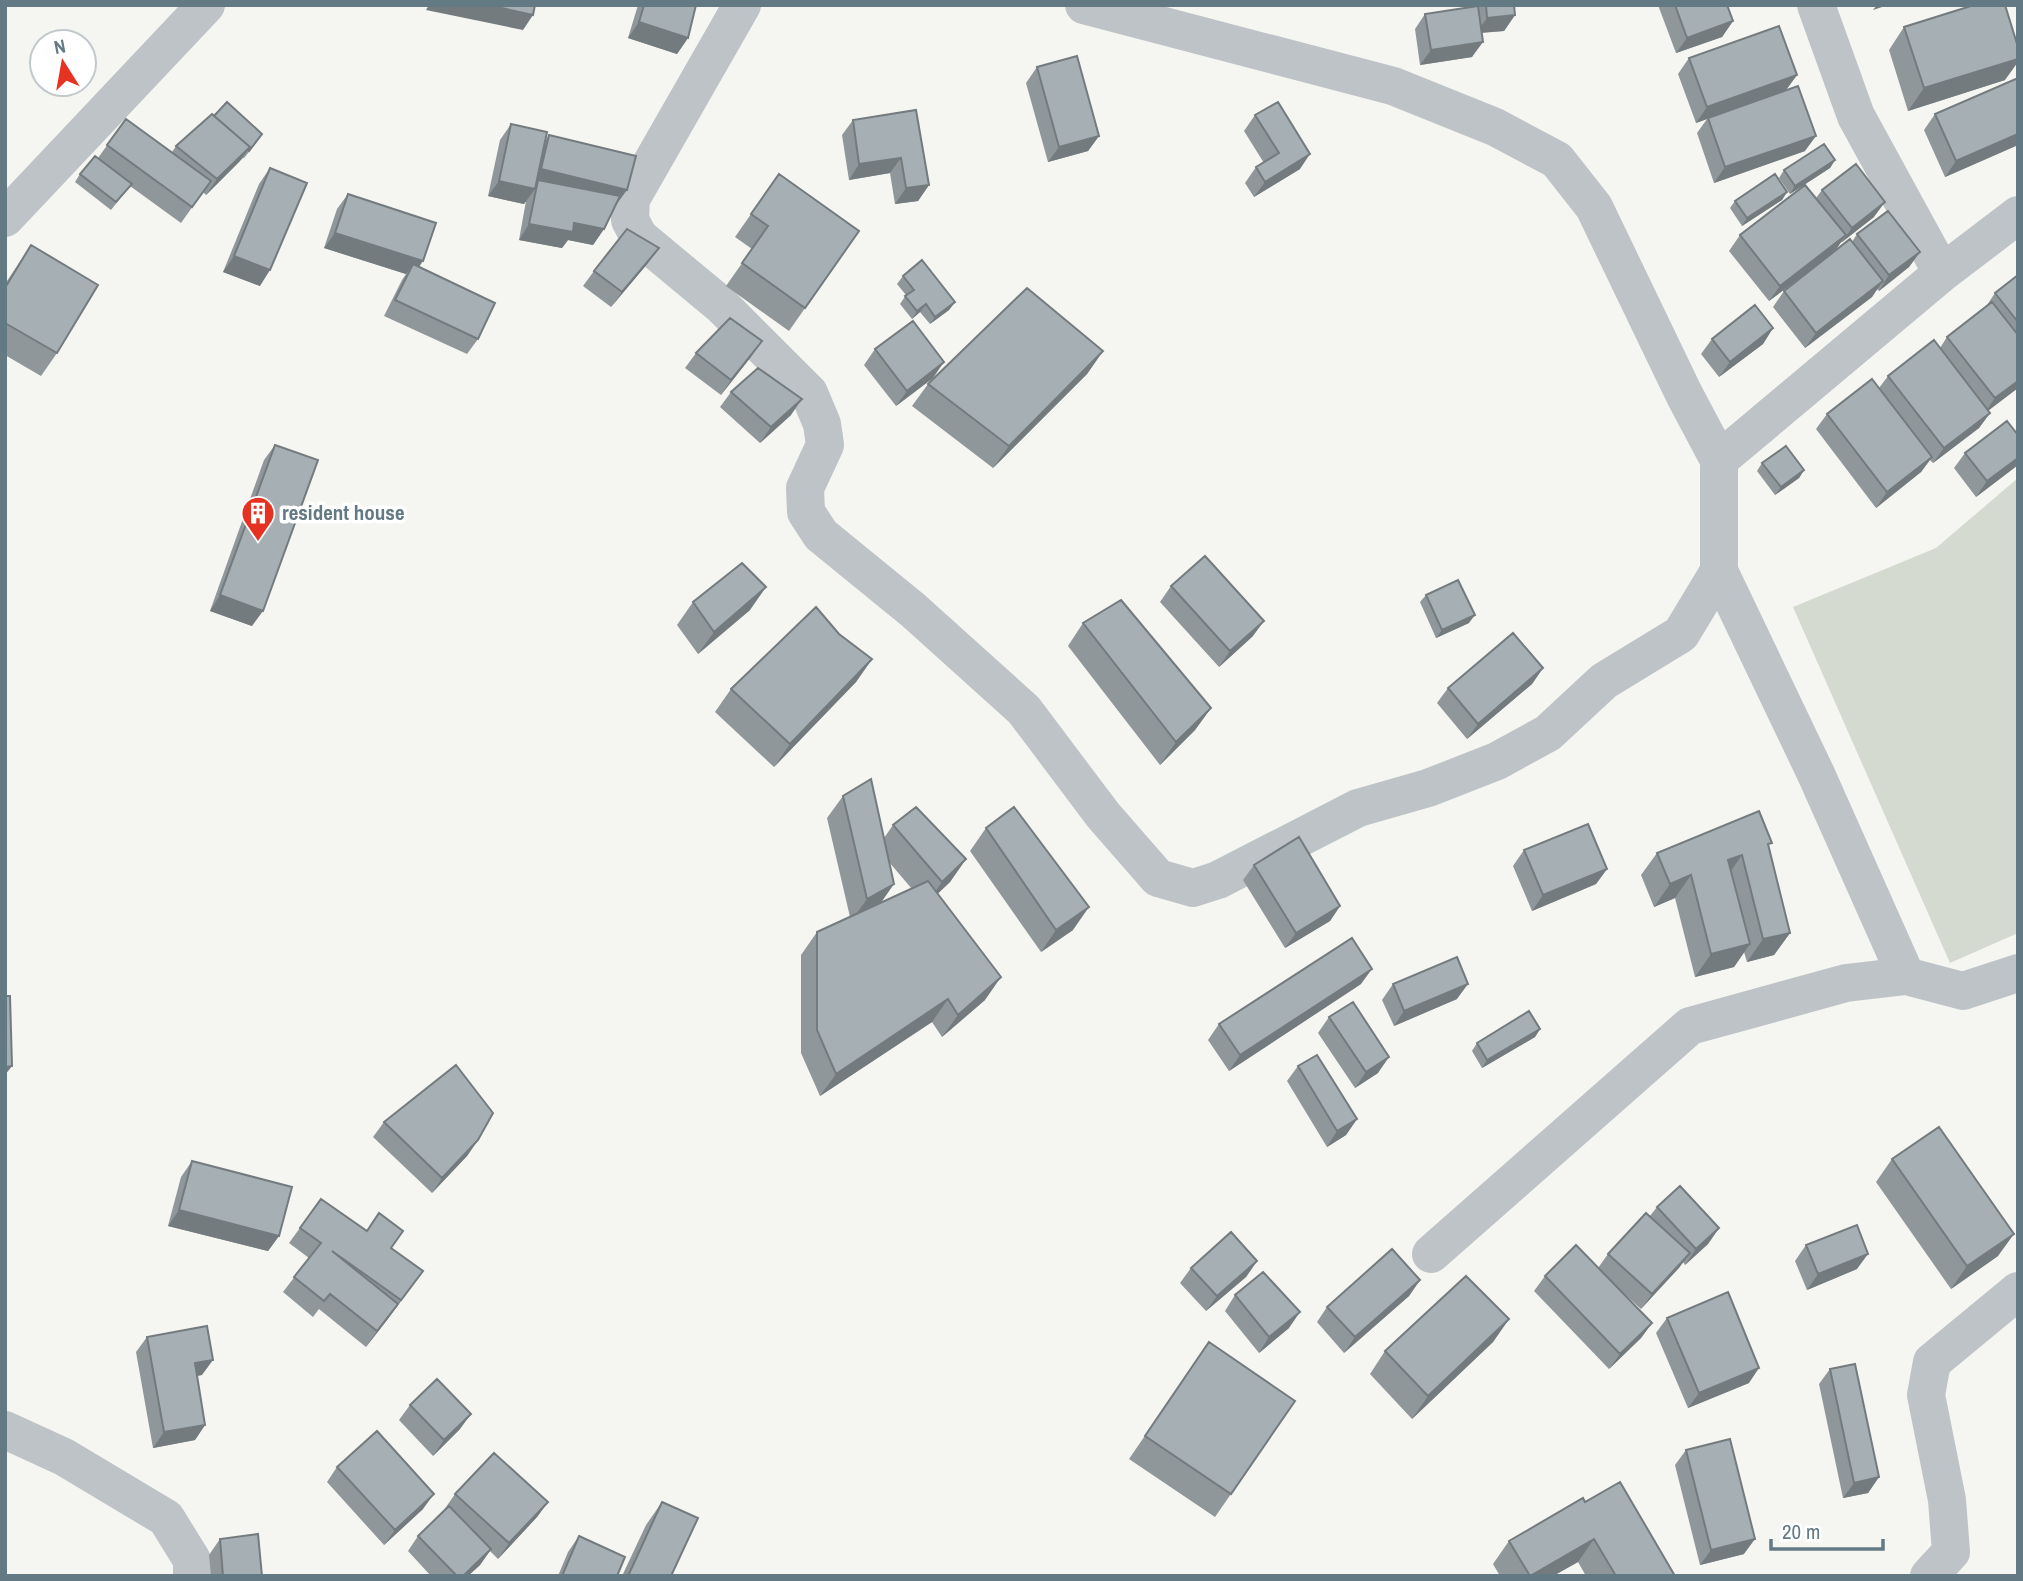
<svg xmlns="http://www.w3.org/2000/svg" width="2023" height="1581" font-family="'Archivo Narrow',sans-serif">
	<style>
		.green { fill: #d5dad0 }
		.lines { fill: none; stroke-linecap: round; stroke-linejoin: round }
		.street { stroke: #bdc3c6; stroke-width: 38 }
		.wall { fill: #8f979b; fill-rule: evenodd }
		.shaded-wall { fill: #747b7e }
		.building { fill: #a6b0b4; stroke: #747b7e; stroke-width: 2 }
		.labels { text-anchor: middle; stroke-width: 7; stroke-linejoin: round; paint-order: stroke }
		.poi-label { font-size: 21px; font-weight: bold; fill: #637983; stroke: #fff; text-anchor: start }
	</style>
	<rect width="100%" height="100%" fill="#f5f5f1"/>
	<path class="green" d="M2018 478V933L1950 963 1793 607 1936 548Z"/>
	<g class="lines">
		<path class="street" d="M742 5 631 199 630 220 639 237 721 305 809 393 822 424 825 445 805 488 806 512 821 535 913 610 1024 710 1103 815 1158 878 1193 888 1218 880 1358 808 1428 788 1497 761 1548 733 1604 681 1681 634 1719 571
			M1084 5 1393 86 1495 127 1557 160 1594 207 1684 394 1719 460
			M1816 5 1856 116 1942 273 2018 215
			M5 218 206 5
			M1906 976 1816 774 1719 571V460L1942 273
			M1431 1254 1690 1026 1846 983 1906 976 1963 991 2018 973
			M5 1430 64 1457 166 1518 192 1560V1576
			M1929 1576 1951 1552 1947 1500 1926 1395 1932 1362 2018 1291"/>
	</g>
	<path class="wall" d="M638 5H696L688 38 677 54 628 38Z
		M1474 5H1514L1515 15 1504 31 1481 33 1472 57 1420 65 1415 29 1425 14 1474 7Z
		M1658 5H1727L1733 21 1722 37 1676 53Z
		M1904 27 2005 80 1908 111 1889 50Z
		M1689 58 1797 75 1786 90 1805 151 1714 183 1697 133 1707 119 1696 123 1678 74Z
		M1037 67 1099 136 1088 151 1048 162 1026 83Z
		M2018 78V145L1945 177 1924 130 1935 114Z
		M916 110 929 185 918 201 895 204 890 173 849 180 842 135 853 120Z
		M1255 115 1300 169 1254 197 1245 183 1256 167 1264 163 1244 131Z
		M126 119 172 152 176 146 257 142 244 158H243L206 195 203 192 181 223 130 186 111 210 75 182 80 174 98 158Z
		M511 124 545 141 549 135 616 205 604 229 593 245 568 240 562 248 519 240 526 201 524 204 488 196 500 140Z
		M1835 160 1830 168 1790 194 1779 178 1784 170Z
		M270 168 260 286 223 272 259 184Z
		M779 174 859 231 789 331 726 286 752 249 735 237Z
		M1822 190 1874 217 1840 243 1835 251 1769 301 1729 251 1740 235 1816 198Z
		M1787 192 1782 200 1742 226 1730 208 1735 201Z
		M348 194 419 267 478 339 467 354 384 316 402 280 406 274 324 248 337 209Z
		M1857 234 1920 252 1909 267 1879 291 1877 289 1872 297 1805 348 1773 307 1784 291 1852 242Z
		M31 245 57 353 41 376 5 355V284Z
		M648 263 611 307 583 286 594 271Z
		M2018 275V388L1988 410 1990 413 1979 428 1933 463 1930 460 1921 472 1876 508 1816 429 1827 414 1879 388 1888 376 1940 348 1947 337 1985 308 1995 293Z
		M903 276 955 302 949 310 930 324 920 312 912 319 900 304 906 295 897 284Z
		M1773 328 1763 344 1719 377 1701 354 1712 339Z
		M762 341 721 395 685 368 696 353Z
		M875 349 933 378 896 406 864 365Z
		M1103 351 1087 374 993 468 912 406 928 384Z
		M731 392 791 415 760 443 720 407Z
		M275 445 252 626 210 611 264 460Z
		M1965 453 2018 465 1976 497 1954 468Z
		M1762 463 1804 470 1799 478 1775 495 1757 471Z
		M1171 586 1253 636 1219 667 1160 602Z
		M1426 595 1469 623 1436 638 1420 602Z
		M693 602 750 610 698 654 677 625Z
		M1083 623 1211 708 1195 730 1160 765 1068 646Z
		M839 634 872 659 856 682 774 767 715 712 731 689Z
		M1543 668 1532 684 1467 739 1437 703 1448 688Z
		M843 796 884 838 893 825 966 859 950 882 937 894 985 1000 942 1037 932 1022 820 1096 801 1053V955L817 932 850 917 827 818ZM889 862 912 889 881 903Z
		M986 828 1073 930 1041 952 970 851Z
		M1769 847 1790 933 1774 955 1747 962 1744 952 1734 967 1695 977 1675 898 1654 907 1641 875 1657 853Z
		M1524 850 1607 869 1596 884 1532 911 1513 866Z
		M1254 865 1340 906 1330 921 1285 948 1243 880Z
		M1361 984 1229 1071 1208 1040 1219 1024Z
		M1393 984 1457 999 1394 1026 1382 1000Z
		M1329 1017 1378 1073 1355 1088 1318 1033Z
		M1540 1029 1535 1037 1482 1068 1472 1051 1477 1043Z
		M1298 1066 1357 1119 1346 1135 1327 1147 1287 1081Z
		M384 1122 478 1140 467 1156 432 1193 373 1137Z
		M1892 1159 1998 1256 1951 1289 1876 1182Z
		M192 1161 279 1236 268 1251 168 1226 181 1177Z
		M321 1199 423 1271 387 1320 366 1347 319 1309 313 1317 283 1292 309 1258 289 1243Z
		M1657 1207 1719 1228 1708 1244 1685 1265 1683 1262 1641 1309 1618 1288 1652 1323 1641 1338 1609 1369 1534 1291 1545 1276 1598 1268 1608 1254 1650 1216Z
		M1806 1245 1857 1269 1807 1290 1795 1261Z
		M1257 1261 1246 1277 1206 1311 1180 1283 1191 1268Z
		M1420 1280 1409 1296 1344 1353 1317 1322 1327 1307Z
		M1235 1295 1289 1328 1259 1353 1225 1311Z
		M1667 1318 1749 1383 1688 1408 1656 1333Z
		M1509 1319 1493 1342 1412 1419 1370 1374 1385 1351Z
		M147 1337 202 1375 197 1376 205 1425 195 1440 153 1448 136 1352Z
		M1209 1342 1231 1494 1215 1517 1129 1459Z
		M1830 1369 1879 1477 1868 1493 1843 1498 1819 1384Z
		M410 1405 460 1429 433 1456 399 1420Z
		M1686 1450 1744 1554 1700 1565 1675 1465Z
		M337 1467 423 1509 384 1545 327 1482Z
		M455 1494 548 1502 537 1517 498 1559 490 1551 480 1565 468 1576H431L408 1551 418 1536 445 1510H444Z
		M662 1502 671 1576H622L646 1525Z
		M1585 1502 1675 1576H1586L1578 1562 1553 1576H1500L1493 1564 1509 1541Z
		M579 1536 617 1576H558L568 1552Z
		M220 1539 262 1576H211L209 1555Z"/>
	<path class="shaded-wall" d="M429 5H488L533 15 523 30 426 10Z
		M1877 5H1888L1873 10Z
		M1515 15 1504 31 1476 33 1487 18Z
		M1733 21 1722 37 1676 53 1687 38Z
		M639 22 688 38 677 54 628 38Z
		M1483 42 1472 57 1420 65 1431 50Z
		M2018 59V62L2005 80 1908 111 1924 88Z
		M1797 75 1786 90 1696 123 1707 107Z
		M2018 134V145L1945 177 1956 161Z
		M1099 136 1088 151 1048 162 1059 147Z
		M1816 136 1805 151 1714 183 1725 167Z
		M250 147 239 162 206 195 217 179Z
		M1310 154 1300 169 1254 197 1265 182Z
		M901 158 890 173 849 180 859 164Z
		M1835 160 1830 168 1790 194 1795 186Z
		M541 169 627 190 616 205 537 186 538 180 535 185 530 184Z
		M499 181 535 189 524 204 488 196Z
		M929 185 918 201 895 204 906 188Z
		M1787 192 1782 200 1742 226 1747 218Z
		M1885 202 1874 217 1841 243 1852 228Z
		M574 223 604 229 593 245 568 240 562 248 519 240 529 224Z
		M335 233 423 261 413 276V264L406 274 324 248Z
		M1846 235 1835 251 1769 301 1780 286Z
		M659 248 648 263 611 307 622 292Z
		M1920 252 1909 267 1879 291 1889 275Z
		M234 256 270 270 260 286 223 272Z
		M1883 281 1872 297 1805 348 1816 333Z
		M955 302 949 310 930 324 935 317Z
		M926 304 920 312 912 319 917 311Z
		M1773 328 1763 344 1719 377 1730 362Z
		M762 341 751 357 721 395 731 380Z
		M1103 351 1087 374 993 468 1009 446Z
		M944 362 933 378 896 406 907 391Z
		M2018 381V388L1984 414 1995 398Z
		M802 399 791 415 760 443 771 427Z
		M1990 413 1979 428 1933 463 1944 448Z
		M1932 457 1921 472 1876 508 1887 492Z
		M2018 458V465L1976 497 1987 481Z
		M1804 470 1799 478 1775 495 1781 487Z
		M766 587 750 610 698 654 714 632Z
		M220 595 263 611 252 626 210 611Z
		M1475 615 1469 623 1436 638 1442 630Z
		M1264 621 1253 636 1219 667 1230 651Z
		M872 659 856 682 774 767 790 744Z
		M1543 668 1532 684 1467 739 1478 724Z
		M1211 708 1195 730 1160 765 1176 742Z
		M1742 855 1726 878 1728 860Z
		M966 859 950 882 926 905 942 882Z
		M1607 869 1596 884 1532 911 1543 895Z
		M1691 875 1675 898 1654 907 1670 884Z
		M894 884 878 907 851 921 867 899Z
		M1340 906 1330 921 1285 948 1296 933Z
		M1089 907 1073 930 1041 952 1056 930Z
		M1790 933 1774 955 1747 962 1763 939Z
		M1750 944 1734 967 1695 977 1711 954Z
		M1372 969 1361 984 1229 1071 1240 1055Z
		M1001 977 985 1000 942 1037 958 1015Z
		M1468 984 1457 999 1394 1026 1404 1011Z
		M948 999 932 1022 820 1096 836 1074Z
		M1540 1029 1535 1037 1482 1068 1487 1060Z
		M1389 1057 1378 1073 1355 1088 1366 1072Z
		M12 1066 5 1075V1067Z
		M1357 1119 1346 1135 1327 1147 1337 1131Z
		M478 1140 467 1156 432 1193 442 1178Z
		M179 1210 279 1236 268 1251 168 1226Z
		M1719 1228 1708 1244 1685 1265 1696 1249Z
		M2014 1234 1998 1256 1951 1289 1967 1266Z
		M1690 1253 1679 1268 1641 1309 1652 1294Z
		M1868 1254 1857 1269 1807 1290 1818 1274Z
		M1257 1261 1246 1277 1206 1311 1217 1296Z
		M423 1271 387 1320 366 1347 377 1331Z
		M1420 1280 1409 1296 1344 1353 1355 1337Z
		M1300 1312 1289 1328 1259 1353 1269 1337Z
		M1509 1319 1493 1342 1412 1419 1428 1396Z
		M1652 1323 1641 1338 1609 1369 1620 1354Z
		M213 1360 202 1375 184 1378 195 1363Z
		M1759 1368 1749 1383 1688 1408 1699 1393Z
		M471 1414 460 1429 433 1456 444 1440Z
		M205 1425 195 1440 153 1448 164 1432Z
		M1879 1477 1868 1493 1843 1498 1854 1483Z
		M434 1494 423 1509 384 1545 395 1530Z
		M548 1502 537 1517 498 1559 509 1543Z
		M1594 1539 1578 1562 1553 1576H1530Z
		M1755 1539 1744 1554 1700 1565 1711 1550Z
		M491 1549 480 1565 468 1576H463Z"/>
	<path class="building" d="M488 5H535L533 15Z
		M644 5H696L688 38 639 22Z
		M1486 5H1514L1515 15 1487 18Z
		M1675 5H1727L1733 21 1687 38Z
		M1974 5H2005L2018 47V59L1924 88 1904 27Z
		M1478 6 1483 42 1431 50 1425 14Z
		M1779 26 1797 75 1707 107 1689 58Z
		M1077 56 1099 136 1059 147 1037 67Z
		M2018 78V134L1956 161 1935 114Z
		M1798 86 1816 136 1725 167 1708 118Z
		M227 102 262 134 249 151 248 150 250 147 214 116Z
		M1278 102 1310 154 1265 182 1256 167 1279 153 1255 115Z
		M916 110 929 185 906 188 901 158 859 164 853 120Z
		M212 114 250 147 217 179 176 146Z
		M126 119 211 181 192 207 107 145Z
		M511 124 547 132 535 189 499 181Z
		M549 135 636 156 627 190 541 169Z
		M1824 144 1835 160 1795 186 1784 170Z
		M95 156 132 184 116 202 80 174Z
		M1856 164 1885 202 1852 228 1822 190Z
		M270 168 307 183 270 270 234 256Z
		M779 174 859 231 805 308 742 263 768 226 751 214Z
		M1775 174 1787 192 1747 218 1735 201Z
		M538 180 620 196 604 229 574 223 573 232 529 224Z
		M1805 185 1846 235 1780 286 1740 235Z
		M348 194 436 223 423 261 335 233Z
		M1888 211 1920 252 1889 275 1857 234Z
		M627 229 659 248 622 292 594 271Z
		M1850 239 1883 281 1816 333 1784 291Z
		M31 245 98 285 57 353 5 323V288Z
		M922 260 955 302 935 317 926 304 917 311 905 296 914 290 903 276Z
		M413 264 495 303 478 339 395 300Z
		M2018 275V322L1995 293Z
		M1027 288 1103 351 1009 446 928 384Z
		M1992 302 2018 335V381L1995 398 1947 337Z
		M1755 305 1773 328 1730 362 1712 339Z
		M730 318 762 341 731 380 696 353Z
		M913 321 944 362 907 391 875 349Z
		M1934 340 1990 413 1944 448 1888 376Z
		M758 368 802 399 771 427 731 392Z
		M1872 379 1932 457 1887 492 1827 414Z
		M2007 421 2018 435V458L1987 481 1965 453Z
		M275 445 318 460 263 611 220 595Z
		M1786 446 1804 470 1781 487 1762 463Z
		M1205 556 1264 621 1230 651 1171 586Z
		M742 563 766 587 714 632 693 602Z
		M1458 580 1475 615 1442 630 1426 595Z
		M1121 600 1211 708 1176 742 1083 623Z
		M816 607 839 634 872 659 790 744 731 689Z
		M1513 633 1543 668 1478 724 1448 688Z
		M871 779 894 884 867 899 843 796Z
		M916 807 966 859 942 882 893 825Z
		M1014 807 1089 907 1056 930 986 828Z
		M1759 811 1772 843 1768 844 1790 933 1763 939 1742 855 1728 860 1750 944 1711 954 1691 875 1670 884 1657 853Z
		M1588 824 1607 869 1543 895 1524 850Z
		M1299 837 1340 906 1296 933 1254 865Z
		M928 881 1001 977 958 1015 948 999 836 1074 817 1030V932Z
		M1352 938 1372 969 1240 1055 1219 1024Z
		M1457 957 1468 984 1404 1011 1393 984Z
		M5 996H10L12 1066 5 1067Z
		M1353 1002 1389 1057 1366 1072 1329 1017Z
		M1529 1011 1540 1029 1487 1060 1477 1043Z
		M1317 1055 1357 1119 1337 1131 1298 1066Z
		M456 1065 493 1113 478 1140 442 1178 384 1122Z
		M1939 1127 2014 1234 1967 1266 1892 1159Z
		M192 1161 292 1187 279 1236 179 1210Z
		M1680 1186 1719 1228 1696 1249 1657 1207Z
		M321 1199 367 1231 379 1213 403 1231 391 1248 423 1271 401 1300 332 1251 398 1304 377 1331 330 1294 324 1301 294 1277 321 1243 300 1228Z
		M1646 1213 1690 1253 1652 1294 1608 1254Z
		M1857 1225 1868 1254 1818 1274 1806 1245Z
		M1231 1232 1257 1261 1217 1296 1191 1268Z
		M1576 1245 1652 1323 1620 1354 1545 1276Z
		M1392 1249 1420 1280 1355 1337 1327 1307Z
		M1263 1272 1300 1312 1269 1337 1235 1295Z
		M1466 1276 1509 1319 1428 1396 1385 1351Z
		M1728 1292 1759 1368 1699 1393 1667 1318Z
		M207 1326 213 1360 195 1363 205 1425 164 1432 147 1337Z
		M1209 1342 1295 1401 1231 1494 1145 1436Z
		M1855 1364 1879 1477 1854 1483 1830 1369Z
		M437 1379 471 1414 444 1440 410 1405Z
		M377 1431 434 1494 395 1530 337 1467Z
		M1730 1439 1755 1539 1711 1550 1686 1450Z
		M494 1453 548 1502 509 1543 455 1494Z
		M1620 1482 1675 1576H1616L1594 1539 1530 1576 1509 1541 1583 1498 1585 1502Z
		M662 1502 698 1518 671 1576H628Z
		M449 1506 491 1549 463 1576H457L418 1536Z
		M258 1534 262 1576H223L220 1539Z
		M579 1536 625 1557 617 1576H562Z"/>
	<defs>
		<symbol id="building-pin" viewBox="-11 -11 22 30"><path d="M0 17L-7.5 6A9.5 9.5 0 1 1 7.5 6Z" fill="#e63220" stroke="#fff"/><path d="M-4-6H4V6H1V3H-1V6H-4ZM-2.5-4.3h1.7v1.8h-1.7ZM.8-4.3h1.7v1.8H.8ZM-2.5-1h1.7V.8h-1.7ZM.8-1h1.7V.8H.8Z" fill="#fff"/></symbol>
	</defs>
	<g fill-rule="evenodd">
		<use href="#building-pin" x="239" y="494" width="38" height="52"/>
	</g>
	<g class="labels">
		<g class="poi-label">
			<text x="282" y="520">resident house</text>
		</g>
	</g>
	<rect width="2023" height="1581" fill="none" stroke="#637983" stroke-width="14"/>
	<g transform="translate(63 63) rotate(349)"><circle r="33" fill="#ffffff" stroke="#c1c9cd" stroke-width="2"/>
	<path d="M0-5L12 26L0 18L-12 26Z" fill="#e63220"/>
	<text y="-10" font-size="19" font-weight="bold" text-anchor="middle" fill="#637983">N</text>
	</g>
	<path d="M1771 1539v10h112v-10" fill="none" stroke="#637983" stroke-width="3.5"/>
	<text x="1782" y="1539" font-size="21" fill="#637983" stroke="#ffffff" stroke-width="5" paint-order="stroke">20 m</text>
</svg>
